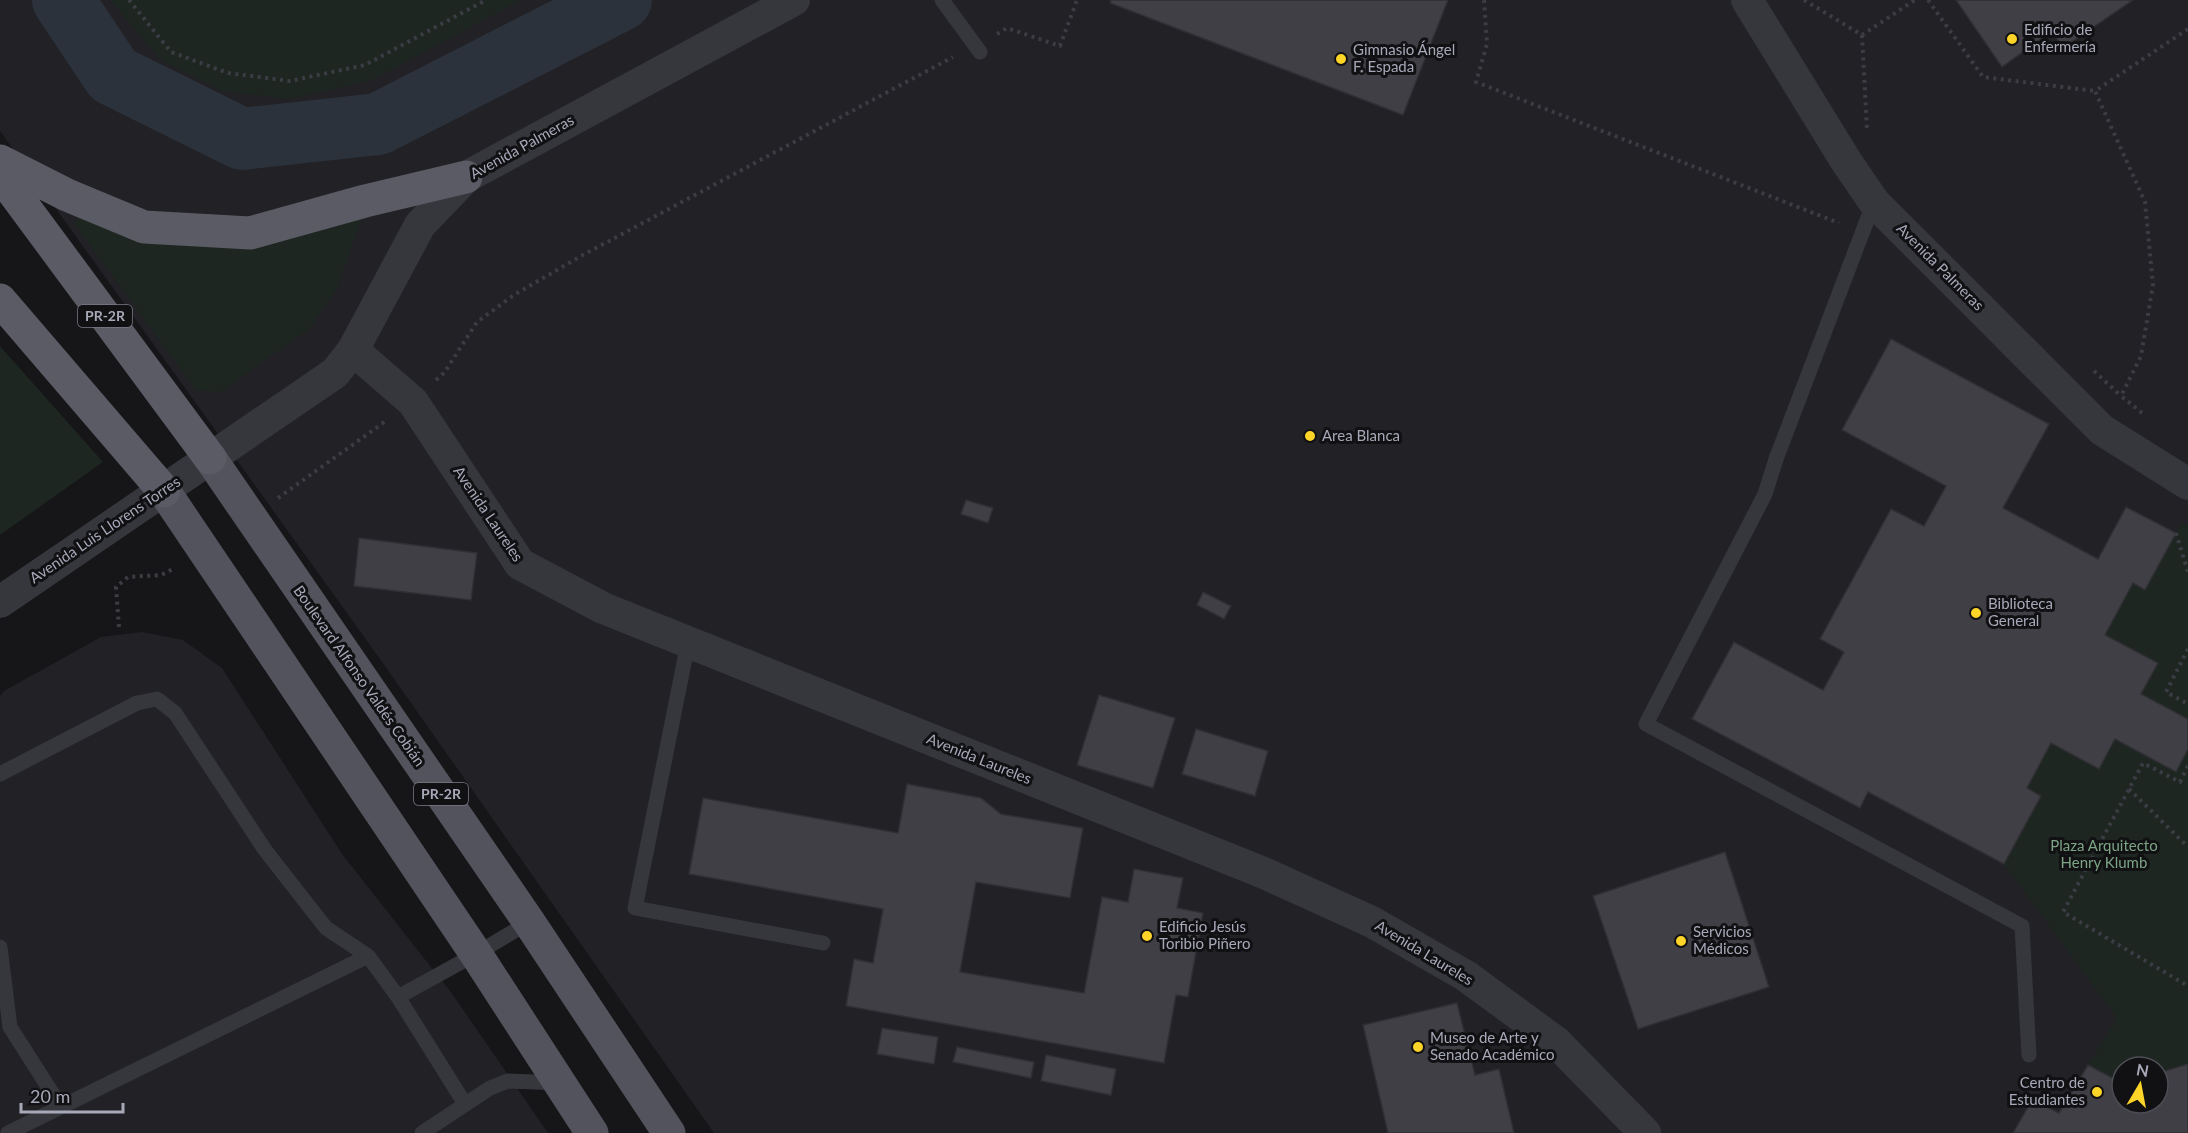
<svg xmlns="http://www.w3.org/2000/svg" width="2188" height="1133" font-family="Lato,sans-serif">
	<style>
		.built { fill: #222125; fill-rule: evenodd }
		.green { fill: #1d2620 }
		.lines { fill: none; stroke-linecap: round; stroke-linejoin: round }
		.river { stroke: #2b323c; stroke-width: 62 }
		.building { fill: #403f45; stroke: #302f34; stroke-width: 1.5 }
		.path { stroke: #3c3d44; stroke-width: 4; stroke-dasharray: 3 4.5; stroke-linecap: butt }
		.service { stroke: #36363d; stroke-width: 15 }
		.minor { stroke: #36363d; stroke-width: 32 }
		.primary { stroke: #52535c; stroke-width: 33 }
		.trunk { stroke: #5a5b65; stroke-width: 33 }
		.poi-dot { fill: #fdd528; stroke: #111013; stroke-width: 2 }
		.labels { text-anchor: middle; stroke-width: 6; stroke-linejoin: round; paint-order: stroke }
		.shield { fill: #111013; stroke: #7a7b87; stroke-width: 1.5 }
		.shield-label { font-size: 14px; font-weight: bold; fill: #a7a9b9 }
		.poi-label { font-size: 15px; fill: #a7a9b9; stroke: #111013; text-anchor: start }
		.street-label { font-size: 15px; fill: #a7a9b9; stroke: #111013 }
		.park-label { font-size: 15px; fill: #7ca585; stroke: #111013 }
	</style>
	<rect width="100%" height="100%" fill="#161518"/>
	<path class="built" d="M0 0H2188V1133H714L380 659 0 131ZM2122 1067H2158V1103H2122Z
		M142 632 183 640 222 668 342 854 453 995 548 1133H0V696L4 691 101 637Z"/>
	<path class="green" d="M110 0H521L372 80 290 99 222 91 162 61Z
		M81 214 140 241 362 217 337 289 309 329 219 393 195 389 74 223Z
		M0 346 103 462 0 535Z
		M2181 523 2188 526V719L2141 694 2157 663 2105 635 2133 583 2145 590Z
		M2115 739 2176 771 2188 749V1064L2158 1073V1067H2122L2121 1084 2088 1065 2117 1018 2004 864 2041 796 2027 788 2051 743 2099 768Z"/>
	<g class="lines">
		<path class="river" d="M63 0 113 75 242 139 378 124 621 0"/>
	</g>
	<path class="building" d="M1111 0H1448L1403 115 1110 3Z
		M1956 0H2133L2063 48 2052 31 2002 67Z
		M1891 339 2049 424 2003 508 2098 559 2126 507 2176 533 2145 590 2133 583 2105 635 2158 663 2141 694 2188 719V749L2176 772 2115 739 2099 769 2051 743 2027 788 2041 796 2004 864 1868 792 1860 808 1692 719 1734 642 1823 690 1844 652 1820 639 1891 509 1924 526 1946 486 1842 430Z
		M966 500 993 508 988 523 961 514Z
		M359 538 477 553 471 600 354 586Z
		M1203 592 1231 606 1224 619 1197 605Z
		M1099 695 1175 718 1153 788 1077 765Z
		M1196 729 1268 751 1255 796 1182 774Z
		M907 784 981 798 1001 814 1083 828 1070 898 976 882 960 972 1084 993 1102 897 1128 902 1134 869 1183 878 1177 908 1203 913 1188 997 1176 995 1164 1063 846 1006 854 959 873 963 883 909 689 874 703 798 898 833Z
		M1725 852 1769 987 1638 1029 1593 896Z
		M1457 1003 1475 1075 1499 1069 1514 1133H1388L1363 1025Z
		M882 1028 938 1037 934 1064 877 1054Z
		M957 1047 1034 1062 1031 1078 953 1062Z
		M1046 1055 1116 1069 1111 1095 1041 1081Z
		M2188 1064V1133H2013L2032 1100 2059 1113 2088 1065 2122 1083V1103H2158V1073Z"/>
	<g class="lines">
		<path class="path" d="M129 0 171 52 228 73 290 81 365 65 486 0
			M1484 0 1487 44 1476 82 1839 223
			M1804 0 1862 35 1915 0
			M1928 0 1983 77 2095 91
			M997 34 1007 28 1060 46 1077 0
			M1862 35 1867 130
			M2094 371 2121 396
			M436 380 444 373 477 322 514 295 581 256 953 57
			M2142 413 2121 396 2141 356 2153 285 2145 202 2095 91 2188 29
			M278 498 386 421
			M2176 533 2188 572
			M119 627 116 587 128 577 161 575 175 568
			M2188 649 2166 692 2188 704
			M2188 766 2180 782 2143 763 2063 912 2188 986
			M2129 789 2188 847"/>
		<path class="service" d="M942 0 980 52
			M1874 202 1776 459 1765 494 1646 724 2022 926 2029 1055
			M688 643 635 908 823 943
			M0 774 137 703 157 699 175 713 265 850 326 928 368 956 398 997 476 954 529 922
			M0 947 10 1027 61 1107
			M398 997 465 1104
			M8 1133 368 956
			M422 1133 490 1088 508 1081 560 1083"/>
		<path class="minor" d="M1747 0 1846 161 1874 202 2102 430 2188 484
			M353 350 413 402 520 564 603 608 1264 873 1372 922 1466 976 1556 1042 1645 1133
			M0 602 335 373 353 350 420 225 466 177 794 0"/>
		<path class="primary" d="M210 458 529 922 669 1133
			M164 491 476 954 592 1133"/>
		<path class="trunk" d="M0 161 67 195 144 227 250 233 365 201 466 177
			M0 174 210 458
			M0 300 164 491"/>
	</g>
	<g class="poi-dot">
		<circle cx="2012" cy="39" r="6"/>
		<circle cx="1341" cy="59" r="6"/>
		<circle cx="1310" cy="436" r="6"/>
		<circle cx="1976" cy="613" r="6"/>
		<circle cx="1147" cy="936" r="6"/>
		<circle cx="1681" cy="941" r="6"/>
		<circle cx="1418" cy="1047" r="6"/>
		<circle cx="2097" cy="1092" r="6"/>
	</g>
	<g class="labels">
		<g class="shield">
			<rect x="78" y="305" width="54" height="22" rx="4.5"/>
			<rect x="414" y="783" width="54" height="22" rx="4.5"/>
		</g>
		<g class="shield-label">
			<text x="105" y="321">PR-2R</text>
			<text x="441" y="799">PR-2R</text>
		</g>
		<g class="poi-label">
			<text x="2024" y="35">Edificio de<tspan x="2024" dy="17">Enfermería</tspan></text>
			<text x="1353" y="55">Gimnasio Ángel<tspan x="1353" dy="17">F. Espada</tspan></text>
			<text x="1322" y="441">Area Blanca</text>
			<text x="1988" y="609">Biblioteca<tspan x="1988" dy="17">General</tspan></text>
			<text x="1159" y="932">Edificio Jesús<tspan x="1159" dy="17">Toribio Piñero</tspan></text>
			<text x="1693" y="937">Servicios<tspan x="1693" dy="17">Médicos</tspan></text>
			<text x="1430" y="1043">Museo de Arte y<tspan x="1430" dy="17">Senado Académico</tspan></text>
			<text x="2085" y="1088" text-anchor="end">Centro de<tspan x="2085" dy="17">Estudiantes</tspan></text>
		</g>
		<g class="street-label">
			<text transform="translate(522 147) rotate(-29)" y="5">Avenida Palmeras</text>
			<text transform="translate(1940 267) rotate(45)" y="5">Avenida Palmeras</text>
			<text transform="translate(488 514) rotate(56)" y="5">Avenida Laureles</text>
			<text transform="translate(105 530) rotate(-34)" y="5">Avenida Luis Llorens Torres</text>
			<text transform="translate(359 676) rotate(55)" y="5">Boulevard Alfonso Valdés Cobián</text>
			<text transform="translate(979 759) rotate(22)" y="5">Avenida Laureles</text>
			<text transform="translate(1424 953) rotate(31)" y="5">Avenida Laureles</text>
		</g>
		<g class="park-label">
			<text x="2104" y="851">Plaza Arquitecto<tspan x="2104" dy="17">Henry Klumb</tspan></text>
		</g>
	</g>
	<g transform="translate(2140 1085) rotate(10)"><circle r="28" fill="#111013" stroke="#4d4d55" stroke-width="1.5"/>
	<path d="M0-4.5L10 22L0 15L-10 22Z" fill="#fdd528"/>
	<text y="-9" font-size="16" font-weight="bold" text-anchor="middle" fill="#a7a9b9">N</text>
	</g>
	<path d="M21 1103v9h102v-9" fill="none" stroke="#a7a9b9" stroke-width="3"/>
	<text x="30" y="1103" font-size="18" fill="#a7a9b9" stroke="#111013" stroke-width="4.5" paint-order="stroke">20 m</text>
</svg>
